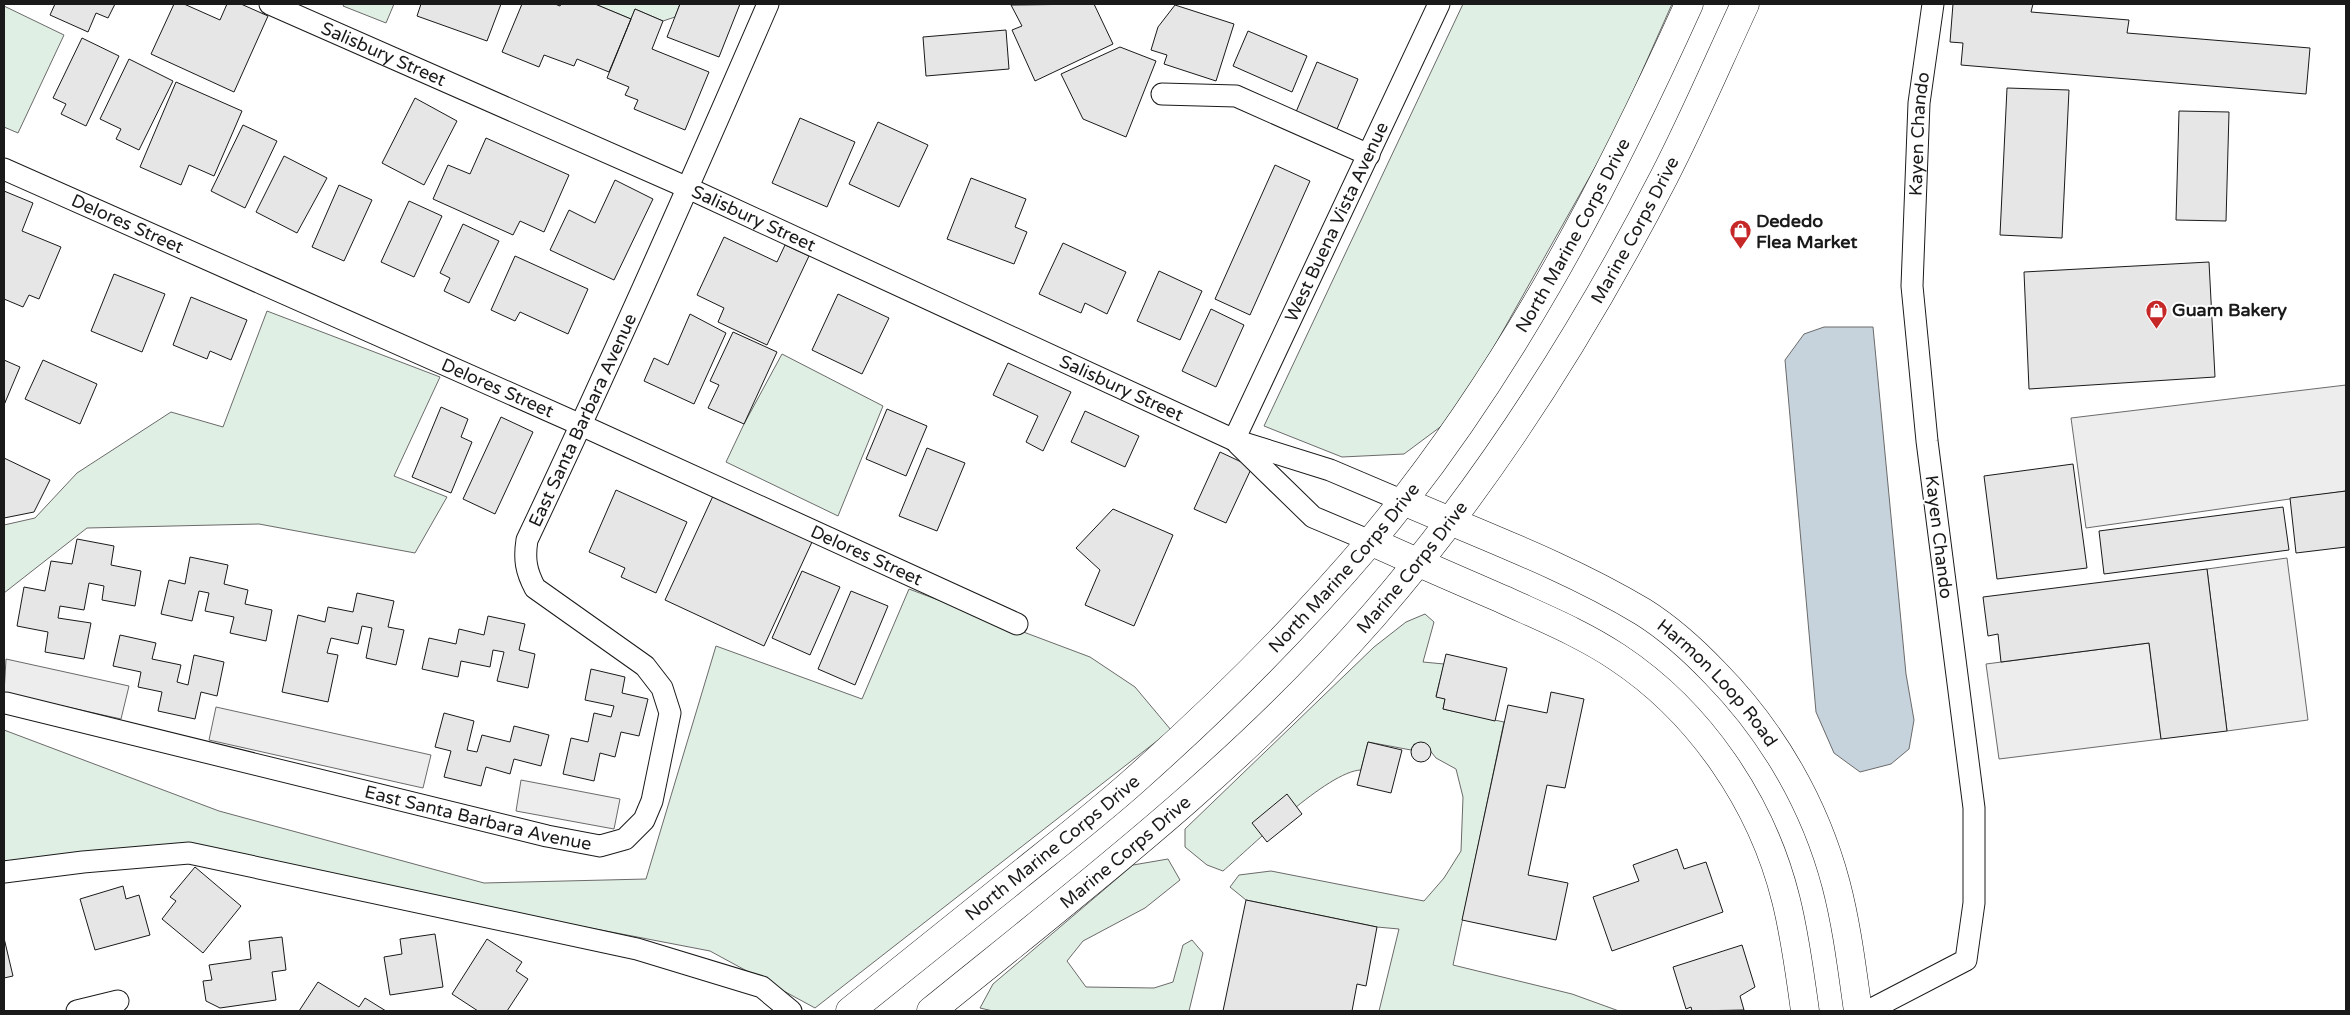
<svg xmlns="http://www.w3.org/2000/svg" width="2350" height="1015" font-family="'Varela Round',sans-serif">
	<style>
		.green { fill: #e0efe3; stroke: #6a6a6a }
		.parking { fill: #ededed; stroke: #6a6a6a }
		.water { fill: #c6d2dc; stroke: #6a6a6a }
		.building { fill: #e6e6e6; stroke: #1a1a1a }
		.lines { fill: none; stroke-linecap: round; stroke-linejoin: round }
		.street-casing { stroke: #1a1a1a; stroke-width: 23 }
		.secondary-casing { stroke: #1a1a1a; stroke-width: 29 }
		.primary-casing { stroke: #1a1a1a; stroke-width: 29 }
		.street { stroke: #fff; stroke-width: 21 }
		.secondary { stroke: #fff; stroke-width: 28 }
		.primary { stroke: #fff; stroke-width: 28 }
		.labels { text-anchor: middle; stroke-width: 4; stroke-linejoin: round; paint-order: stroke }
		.street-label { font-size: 18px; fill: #1a1a1a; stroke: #fff }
		.poi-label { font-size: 18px; font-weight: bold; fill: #1a1a1a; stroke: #fff; text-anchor: start }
	</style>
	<rect width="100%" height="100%" fill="#fff"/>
	<path class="green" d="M344 4H394L386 23 343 6Z
		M595 4H680L675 17 663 21 635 9 631 19Z
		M1463 4H1672L1615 132 1455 416 1404 454 1342 457 1264 426Z
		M4 6 64 35 18 133 4 127Z
		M267 311 440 377 394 476 447 497 415 553 259 524 87 528 4 593V525L35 518 77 473 171 412 223 427Z
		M782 354 883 406 838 516 726 462 744 424Z
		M909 589 1090 657 1135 687 1171 730 815 1008 710 951 424 896 190 845 4 861V730L219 811 484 883 646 879 716 646 862 699Z
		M1425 614 1434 622 1423 662 1444 664 1436 696 1445 699 1443 709 1504 722 1453 965 1572 994 1619 1011H1379L1399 929 1377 927 1246 900 1230 887 1239 875 1271 871 1424 901 1444 878 1461 851 1463 797 1456 769 1436 758 1424 743 1414 744 1411 750 1368 742 1361 770C1328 771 1251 847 1223 871L1207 865 1185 847V829L1374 647 1406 622Z
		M1168 859 1180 880 1145 908 1083 941 1067 961 1086 987 1154 988 1173 982 1183 945 1192 940 1203 953 1189 1011H993L980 1008 993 984 1133 865Z"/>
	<path class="parking" d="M2346 385V491L2086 528 2071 418Z
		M2287 558 2308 720 2227 731 2207 569Z
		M2149 643 2161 739 1999 759 1986 664Z
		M6 659 129 686 121 719 4 693Z
		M216 707 431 755 423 788 209 740Z
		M521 780 620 799 614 829 516 811Z"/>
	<path class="water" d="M1824 327H1873L1906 674 1914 720 1909 749 1891 764 1860 772 1834 753 1816 712 1785 360 1804 334Z"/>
	<path class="building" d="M55 4H115L108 18 96 13 88 32 50 15Z
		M174 4H184L220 20 227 4H241L268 16 234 92 151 54Z
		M421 4H501L487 41 417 16Z
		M522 4H555L560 6 561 4H595L631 19 609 72 577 59 574 66 544 55 539 67 502 52Z
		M680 4H740L719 57 667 37Z
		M1094 4 1113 44 1035 81 1012 30 1022 26 1011 5Z
		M1953 4H2033L2031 12 2129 20 2127 33 2310 48 2306 94 1961 65 1963 43 1950 42Z
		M1175 5 1234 24 1216 81 1164 64 1167 55 1151 50 1158 27Z
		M635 9 663 21 652 49 709 72 685 130 634 109 638 100 625 95 629 87 607 78Z
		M1006 30 1009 69 926 76 923 37Z
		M1248 31 1307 56 1292 92 1233 66Z
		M82 38 119 56 86 126 61 114 66 104 53 98Z
		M1120 47 1156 61 1126 137 1083 119 1061 74Z
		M129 59 173 81 139 150 116 139 121 129 100 119Z
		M1317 62 1358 79 1337 129 1296 112Z
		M176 82 242 111 214 176 189 165 181 185 140 167Z
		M2007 88 2069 90 2062 238 2000 235Z
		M415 98 457 121 424 185 382 163Z
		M2179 111 2229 112 2226 221 2176 220Z
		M800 118 855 142 827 207 772 183Z
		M878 122 928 145 899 207 849 184Z
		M243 125 277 141 245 208 211 191Z
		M486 138 569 175 544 232 520 221 513 235 433 199 448 165 470 174Z
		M284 156 327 178 297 233 256 212Z
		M1275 165 1310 181 1250 315 1215 299Z
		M971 178 1026 199 1015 227 1027 232 1014 264 947 239Z
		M615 180 653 199 614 280 550 250 569 210 595 223Z
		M339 185 372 200 344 261 312 247Z
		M4 191 33 203 22 231 61 247 39 299 29 295 23 307 4 299Z
		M409 201 442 216 414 277 381 262Z
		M463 224 499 241 469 303 444 291 450 278 440 273Z
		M724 237 777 262 785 245 809 256 767 345 718 322 724 308 697 295Z
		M1063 243 1126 272 1107 314 1085 303 1081 313 1039 294Z
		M515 256 588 289 568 334 520 312 515 321 491 310Z
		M2209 262 2215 377 2029 389 2024 272Z
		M1159 271 1202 291 1180 340 1137 321Z
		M114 274 165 294 142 352 91 331Z
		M838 294 889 318 862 374 812 350Z
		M191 297 247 320 231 360 210 351 207 359 173 345Z
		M1211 309 1244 325 1216 387 1182 371Z
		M690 314 726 333 694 404 644 381 654 358 668 365Z
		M733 332 777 352 744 424 708 408 719 385 710 381Z
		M4 360 20 367 4 405Z
		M43 360 97 384 80 424 25 399Z
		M1008 363 1071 392 1043 451 1026 442 1038 416 993 395Z
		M441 407 468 419 461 437 472 442 451 493 412 477Z
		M887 409 927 426 906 476 866 459Z
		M1085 411 1139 436 1125 467 1071 442Z
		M501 417 533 432 495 514 463 499Z
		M927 448 965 463 937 531 899 516Z
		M1220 452 1252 467 1226 523 1194 509Z
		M4 458 50 480 34 512 4 518Z
		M2073 464 2087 568 1997 579 1984 476Z
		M616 490 687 522 656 593 621 577 625 568 589 552Z
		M2346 491V547L2296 553 2290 498Z
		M713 496 812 542 764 646 665 600Z
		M2283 507 2289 550 2104 574 2099 531Z
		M1113 509 1173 535 1134 626 1085 605 1100 570 1076 548Z
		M77 539 114 546 111 565 141 571 135 606 102 600 104 586 89 583 84 610 60 606 58 618 91 623 84 659 45 652 48 632 17 626 24 587 45 591 51 561 72 564Z
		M190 557 228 565 224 584 248 590 245 604 272 610 266 641 230 633 234 617 205 611 209 593 199 591 192 621 161 614 169 580 185 584Z
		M2207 569 2227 731 2161 739 2149 643 2001 662 1998 634 1988 636 1983 597Z
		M802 571 840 587 810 655 772 638Z
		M851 591 888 606 855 685 818 669Z
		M357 593 394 601 388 627 404 630 396 665 366 658 372 628 362 626 358 644 331 638 327 653 338 655 328 702 282 692 298 615 325 622 328 607 353 612Z
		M488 616 525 624 519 650 535 654 528 688 497 681 504 652 493 650 490 667 461 661 458 677 422 669 429 638 456 644 459 629 484 635Z
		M120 635 156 643 152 659 181 665 177 682 188 685 194 655 224 662 217 696 201 692 195 719 158 711 162 692 138 687 141 672 113 666Z
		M1446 654 1507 668 1495 721 1443 709 1445 699 1436 697Z
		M591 669 625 677 622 693 648 699 639 736 621 732 615 757 600 753 594 781 563 774 571 738 588 742 594 713 611 717 614 706 585 700Z
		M1551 692 1584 699 1565 788 1547 785 1528 875 1568 883 1556 940 1462 920 1508 705 1547 713Z
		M444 713 474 721 467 750 477 752 482 735 510 742 514 726 549 735 541 766 514 759 510 774 486 767 481 786 444 777 451 751 435 747Z
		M1368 742 1402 750 1391 793 1357 785Z
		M1411 752a10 10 0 1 1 20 0a10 10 0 1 1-20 0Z
		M1287 794 1302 814 1267 842 1252 823Z
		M1677 849 1684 869 1706 862 1723 912 1612 951 1593 897 1639 881 1633 865Z
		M195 867 241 906 203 953 162 919 176 901 170 897Z
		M123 886 126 899 139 895 150 935 95 950 80 899Z
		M1246 900 1377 927 1366 986 1357 984 1352 1011H1223Z
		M435 934 443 987 390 995 384 957 402 954 400 939Z
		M282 937 286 970 272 972 276 1000 220 1008 206 1001 203 981 212 980 209 965 251 959 249 941Z
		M4 938 13 976 4 978Z
		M487 939 522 962 516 971 528 979 507 1011H478L452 994Z
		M1742 945 1755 987 1740 996 1744 1010 1692 1011 1691 1007 1686 1009 1673 967Z
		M318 982 359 1007 365 998 386 1011H299Z"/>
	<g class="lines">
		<defs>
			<g id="street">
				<path id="s1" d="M270 4 688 188 1234 440 1330 470 1403 501"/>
				<path d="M1162 94 1236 96 1369 155"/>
				<path id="s2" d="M4 169 581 425 1017 624"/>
				<path id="s3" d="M1234 440 1439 4"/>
				<path d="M1238 444 1313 517 1370 541"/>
				<path id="s4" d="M6 703 547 836 600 846 625 839 644 820 652 801 670 713 662 688 645 666 535 588C526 571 524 559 527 540 611 363 690 184 768 4"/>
				<path d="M4 872 83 862 189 853 637 949 762 987 791 1011"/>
				<path d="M77 1011 118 1001"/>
				<path id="s5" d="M1868 1011 1966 960 1974 903V808L1927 441 1912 286 1919 103 1933 4"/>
			</g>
			<g id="secondary">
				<path id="s6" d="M1403 501C1484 536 1568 567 1643 612 1670 629 1694 651 1715 673 1773 732 1815 805 1836 884 1847 926 1852 969 1858 1011"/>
				<path d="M1370 541C1414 561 1458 580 1502 599 1541 617 1581 633 1617 657 1700 712 1762 803 1786 900 1795 936 1800 974 1805 1011"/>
			</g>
			<g id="primary">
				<path id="s7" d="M850 1011C906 966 961 922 1017 877 1057 845 1097 814 1135 780 1218 706 1298 627 1370 542 1505 381 1603 194 1689 4"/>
				<path id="s8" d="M931 1011C1084 887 1242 766 1373 616 1489 483 1583 334 1664 177 1693 121 1718 62 1745 4"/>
			</g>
		</defs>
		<use href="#street" class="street-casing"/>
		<use href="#secondary" class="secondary-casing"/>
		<use href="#primary" class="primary-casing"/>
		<use href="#street" class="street"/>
		<use href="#secondary" class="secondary"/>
		<use href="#primary" class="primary"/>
	</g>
	<defs>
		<symbol id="shop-pin" viewBox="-11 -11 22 30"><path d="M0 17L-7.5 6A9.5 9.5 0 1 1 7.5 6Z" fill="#c62828" stroke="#fff"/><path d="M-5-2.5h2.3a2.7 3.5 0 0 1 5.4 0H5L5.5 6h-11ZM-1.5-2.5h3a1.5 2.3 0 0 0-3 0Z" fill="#fff"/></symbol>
	</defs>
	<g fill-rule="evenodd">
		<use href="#shop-pin" x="1728" y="218" width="25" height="34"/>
		<use href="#shop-pin" x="2144" y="298" width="25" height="34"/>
	</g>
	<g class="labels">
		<g class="street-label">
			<text dy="6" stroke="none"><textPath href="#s1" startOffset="124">Salisbury Street</textPath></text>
			<text dy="6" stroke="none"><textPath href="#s5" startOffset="941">Kayen Chando</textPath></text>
			<text dy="6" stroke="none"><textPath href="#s1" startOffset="529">Salisbury Street</textPath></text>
			<text dy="6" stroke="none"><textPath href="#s3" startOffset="241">West Buena Vista Avenue</textPath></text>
			<text dy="6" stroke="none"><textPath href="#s2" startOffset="135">Delores Street</textPath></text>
			<text dy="6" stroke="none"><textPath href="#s8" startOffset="1061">Marine Corps Drive</textPath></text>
			<text dy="6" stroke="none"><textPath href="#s7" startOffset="1070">North Marine Corps Drive</textPath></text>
			<text dy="6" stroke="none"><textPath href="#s2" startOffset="540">Delores Street</textPath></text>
			<text dy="6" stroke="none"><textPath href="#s1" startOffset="934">Salisbury Street</textPath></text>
			<text dy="6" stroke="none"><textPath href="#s4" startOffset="1145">East Santa Barbara Avenue</textPath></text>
			<text transform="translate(1939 537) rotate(83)" y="6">Kayen Chando</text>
			<text dy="6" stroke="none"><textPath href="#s2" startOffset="945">Delores Street</textPath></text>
			<text dy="6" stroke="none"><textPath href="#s7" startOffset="665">North Marine Corps Drive</textPath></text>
			<text dy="6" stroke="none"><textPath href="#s8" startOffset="656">Marine Corps Drive</textPath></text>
			<text dy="6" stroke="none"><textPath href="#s6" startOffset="368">Harmon Loop Road</textPath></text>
			<text dy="6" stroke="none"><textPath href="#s4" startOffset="486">East Santa Barbara Avenue</textPath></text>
			<text dy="6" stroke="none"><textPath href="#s7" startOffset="260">North Marine Corps Drive</textPath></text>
			<text dy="6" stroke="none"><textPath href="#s8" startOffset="251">Marine Corps Drive</textPath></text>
		</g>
		<g class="poi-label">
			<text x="1756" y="227">Dededo<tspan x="1756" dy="21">Flea Market</tspan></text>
			<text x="2172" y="316">Guam Bakery</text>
		</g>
	</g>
	<rect width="2350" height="1015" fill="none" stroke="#1a1a1a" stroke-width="10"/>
</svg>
